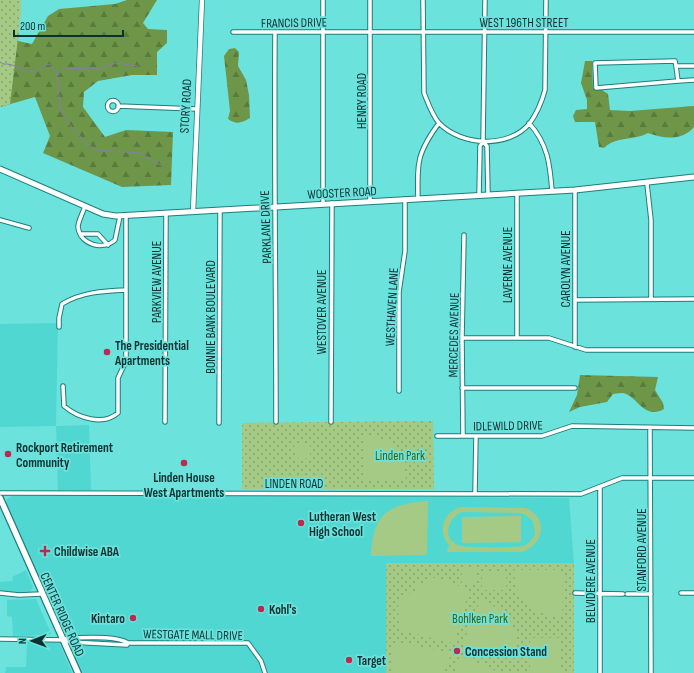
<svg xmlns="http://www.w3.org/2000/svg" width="694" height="673" font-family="'Sofia Sans Condensed',sans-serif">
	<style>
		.built { fill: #51d7d2 }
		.forest { fill: url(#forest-firs) }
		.park { fill: url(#park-dots) }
		.pitch { fill: #a5ca86; fill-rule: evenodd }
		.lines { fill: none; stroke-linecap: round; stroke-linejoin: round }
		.stream { stroke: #8c79ad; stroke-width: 1 }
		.minor-casing { stroke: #1c7e7b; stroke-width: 5.5 }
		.tertiary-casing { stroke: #1c7e7b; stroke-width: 6 }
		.secondary-casing { stroke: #1c7e7b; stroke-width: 7 }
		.primary-casing { stroke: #1c7e7b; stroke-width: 8 }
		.minor { stroke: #fff; stroke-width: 3.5 }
		.tertiary { stroke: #fff; stroke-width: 4.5 }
		.secondary { stroke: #fff; stroke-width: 5 }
		.primary { stroke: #fff; stroke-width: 5.5 }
		.poi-dot { fill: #ba294f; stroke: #6ce2dd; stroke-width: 1.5 }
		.labels { text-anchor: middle; stroke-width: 3.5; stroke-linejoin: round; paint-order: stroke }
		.street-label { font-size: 13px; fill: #0b3231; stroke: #6ce2dd }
		.poi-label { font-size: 13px; font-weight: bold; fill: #0b3231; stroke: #6ce2dd; text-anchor: start }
		.park-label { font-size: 13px; fill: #3d630e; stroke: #6ce2dd }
	</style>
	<defs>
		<pattern id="forest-firs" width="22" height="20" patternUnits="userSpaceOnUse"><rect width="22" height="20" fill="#6e9648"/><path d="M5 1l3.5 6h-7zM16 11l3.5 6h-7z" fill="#597b3d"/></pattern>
		<pattern id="park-dots" width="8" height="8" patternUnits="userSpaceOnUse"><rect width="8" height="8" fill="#a5ca86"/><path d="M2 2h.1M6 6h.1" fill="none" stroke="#85a56e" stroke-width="1.8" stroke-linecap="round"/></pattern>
	</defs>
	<rect width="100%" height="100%" fill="#6ce2dd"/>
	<path class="built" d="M58 323 56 426 89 425 91 490H58L56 426 0 427V324Z
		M172 495 569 498 574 563H386V673H83L6 502 7 499 12 496Z
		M26 570 33 587 29 594 0 592V582L13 581 12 577Z
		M36 599 51 633 49 635 13 636 12 617 7 616V600Z
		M27 642H59L72 673H5L6 667H26Z"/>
	<path class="forest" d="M0 0H21L18 41 32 44 48 16 59 9 115 4 127 0H157L143 23 148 29 167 30V43L157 52V75H132L98 81 84 92 83 107 105 137 126 130 173 132 171 185 122 187 43 153 50 136 35 97 0 107Z
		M235 48 239 52 238 66 246 80 249 95 250 118C241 123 237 125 228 119L230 111 224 56 229 49Z
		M585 61H592L593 88 602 90 608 94 610 110 630 111 694 106V127C682 141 664 139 648 133 634 141 616 136 604 148L599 147 595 122H575L573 116 576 110 587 109V100L581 83Z
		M580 375 658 377 655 390 663 403 664 409C646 420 637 398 626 394 622 392 616 394 613 394L607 402 580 407 569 412 577 395Z"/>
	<path class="park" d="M0 0H21V13L10 104 0 107Z
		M433 421 434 489H242V423Z
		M386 563H574V673H386Z"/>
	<path class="pitch" d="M364 436C395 438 405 451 406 481L367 480 364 478Z
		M294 443H310V458L295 459Z
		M428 501 427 553 425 555 371 556C373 514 387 504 428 501Z
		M461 507 526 508C549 519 544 544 522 552H447L448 547 450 546C437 533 442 512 461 507ZM461 512 520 513 524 514 533 521 535 534C532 539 529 545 522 546 515 548 463 548 458 545 441 538 448 519 461 512Z
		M521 516V542L462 543V517Z
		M462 567H476V585H462Z
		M514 570H560L563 573 562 617C532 614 515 603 514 570Z
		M482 572H506V590H482Z
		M436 577 469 590 455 640 449 643 399 629 398 600 416 590V586Z
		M481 599C507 612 525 628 510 658L466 649 463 643Z
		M530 638H560V673H530Z
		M397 642 447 652 450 657 444 673H392L391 654Z
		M464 657 467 658 500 673H456L458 659Z"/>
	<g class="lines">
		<path class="stream" d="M0 62 3 64C15 63 21 71 31 72 39 72 42 66 49 64L57 74 60 109 69 124 87 144 97 150 140 153 162 166
			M58 75 64 68 98 69 116 63 138 66"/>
		<defs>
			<path id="minor" d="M423 0 424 93C428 103 432 115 439 123 461 146 509 149 530 123 537 113 542 101 545 90L546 0
				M233 32H694
				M275 32C274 162 276 292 276 422
				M676 66 675 61 595 63 596 88 678 81
				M694 66H676L678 81 694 80
				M107.5 106a5.5 5.5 0 1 1 11 0a5.5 5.5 0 1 1-11 0Z
				M118 106 196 109
				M529 123C548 144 550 165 552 191
				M483 142 487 146 488 194
				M647 184 651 220V299
				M575 190V347
				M479 195 480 146 483 142 485 0
				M418 199C417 162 417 153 439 123
				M370 202V0
				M323 204V0
				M85 206C83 213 78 221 78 227 80 245 103 251 115 240L120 216
				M0 220 29 228
				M81 234H98L108 245
				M575 300 694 299
				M59 327V318L62 304C82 292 103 291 126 290
				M462 338H549L586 350H694
				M517 338V193
				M63 386 64 406C78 418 103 426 118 413V378L126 361V215
				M462 388H575
				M399 391V292L405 251V199
				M165 422 166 214
				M331 422 332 203
				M219 423 220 211
				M650 428 651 673
				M437 436H542L572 426 694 428
				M463 436 462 338 464 235
				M600 488V673
				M0 493 581 494 622 478H694
				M475 493 476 436
				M0 593 19 595 41 594
				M575 593 623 594
				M681 593H694
				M627 594H651
				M0 639 65 640 70 642 127 645 128 643C116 635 82 638 67 638L65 640
				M128 643H248L261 661 265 673"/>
			<path id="tertiary" d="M193 212 202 0"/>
			<path id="secondary" d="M0 169 103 214 116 216 575 190 694 177"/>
			<path id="primary" d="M0 498 78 673"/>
		</defs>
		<use href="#minor" class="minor-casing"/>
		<use href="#tertiary" class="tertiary-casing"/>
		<use href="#secondary" class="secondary-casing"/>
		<use href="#primary" class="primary-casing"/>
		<use href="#minor" class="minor"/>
		<use href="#tertiary" class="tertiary"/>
		<use href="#secondary" class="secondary"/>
		<use href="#primary" class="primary"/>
	</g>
	<g class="poi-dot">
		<circle cx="107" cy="352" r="4"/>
		<circle cx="8" cy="454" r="4"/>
		<circle cx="184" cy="463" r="4"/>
		<circle cx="301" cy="523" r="4"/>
		<path d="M43 545h4v4h4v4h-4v4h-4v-4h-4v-4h4z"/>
		<circle cx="261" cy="609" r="4"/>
		<circle cx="133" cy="618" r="4"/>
		<circle cx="457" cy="651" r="4"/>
		<circle cx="349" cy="660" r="4"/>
	</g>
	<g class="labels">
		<g class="street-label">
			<text transform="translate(294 22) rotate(-1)" y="5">FRANCIS DRIVE</text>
			<text x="524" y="27">WEST 196TH STREET</text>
			<text transform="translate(361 101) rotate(-90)" y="5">HENRY ROAD</text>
			<text transform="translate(185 106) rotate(-87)" y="5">STORY ROAD</text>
			<text transform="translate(342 192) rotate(-3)" y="5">WOOSTER ROAD</text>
			<text transform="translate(265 227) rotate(-92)" y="5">PARKLANE DRIVE</text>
			<text transform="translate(507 265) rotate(-90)" y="5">LAVERNE AVENUE</text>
			<text transform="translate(565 269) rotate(-90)" y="5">CAROLYN AVENUE</text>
			<text transform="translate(156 282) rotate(-90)" y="5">PARKVIEW AVENUE</text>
			<text transform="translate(391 307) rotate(-87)" y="5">WESTHAVEN LANE</text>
			<text transform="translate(321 312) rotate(-90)" y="5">WESTOVER AVENUE</text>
			<text transform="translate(210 317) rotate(-90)" y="5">BONNIE BANK BOULEVARD</text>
			<text transform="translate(453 335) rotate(-89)" y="5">MERCEDES AVENUE</text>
			<text transform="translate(508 425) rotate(-1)" y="5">IDLEWILD DRIVE</text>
			<text x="294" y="488">LINDEN ROAD</text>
			<text transform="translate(641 550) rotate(-90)" y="5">STANFORD AVENUE</text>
			<text transform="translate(590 581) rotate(-90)" y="5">BELVIDERE AVENUE</text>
			<text transform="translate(63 614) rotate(66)" y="5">CENTER RIDGE ROAD</text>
			<text transform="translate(193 634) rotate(1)" y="5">WESTGATE MALL DRIVE</text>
		</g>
		<g class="poi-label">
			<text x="115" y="350">The Presidential<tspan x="115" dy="15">Apartments</tspan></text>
			<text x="16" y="452">Rockport Retirement<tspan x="16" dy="15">Community</tspan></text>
			<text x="184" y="482" text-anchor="middle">Linden House<tspan x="184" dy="15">West Apartments</tspan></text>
			<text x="309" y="521">Lutheran West<tspan x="309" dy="15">High School</tspan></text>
			<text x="54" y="556">Childwise ABA</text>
			<text x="269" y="614">Kohl's</text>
			<text x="125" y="623" text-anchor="end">Kintaro</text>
			<text x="465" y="656">Concession Stand</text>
			<text x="357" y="665">Target</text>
		</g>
		<g class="park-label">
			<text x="400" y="460">Linden Park</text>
			<text x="480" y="623">Bohlken Park</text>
		</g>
	</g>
	<g transform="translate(32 641) rotate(269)" stroke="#6ce2dd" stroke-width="3" paint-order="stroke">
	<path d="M0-3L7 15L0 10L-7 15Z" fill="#0b3231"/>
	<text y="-6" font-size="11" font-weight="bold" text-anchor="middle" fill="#0b3231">N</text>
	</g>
	<path d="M14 30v6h109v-6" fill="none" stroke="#0b3231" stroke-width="2"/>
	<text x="20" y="30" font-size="12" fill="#0b3231" stroke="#6ce2dd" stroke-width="3" paint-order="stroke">200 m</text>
</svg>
